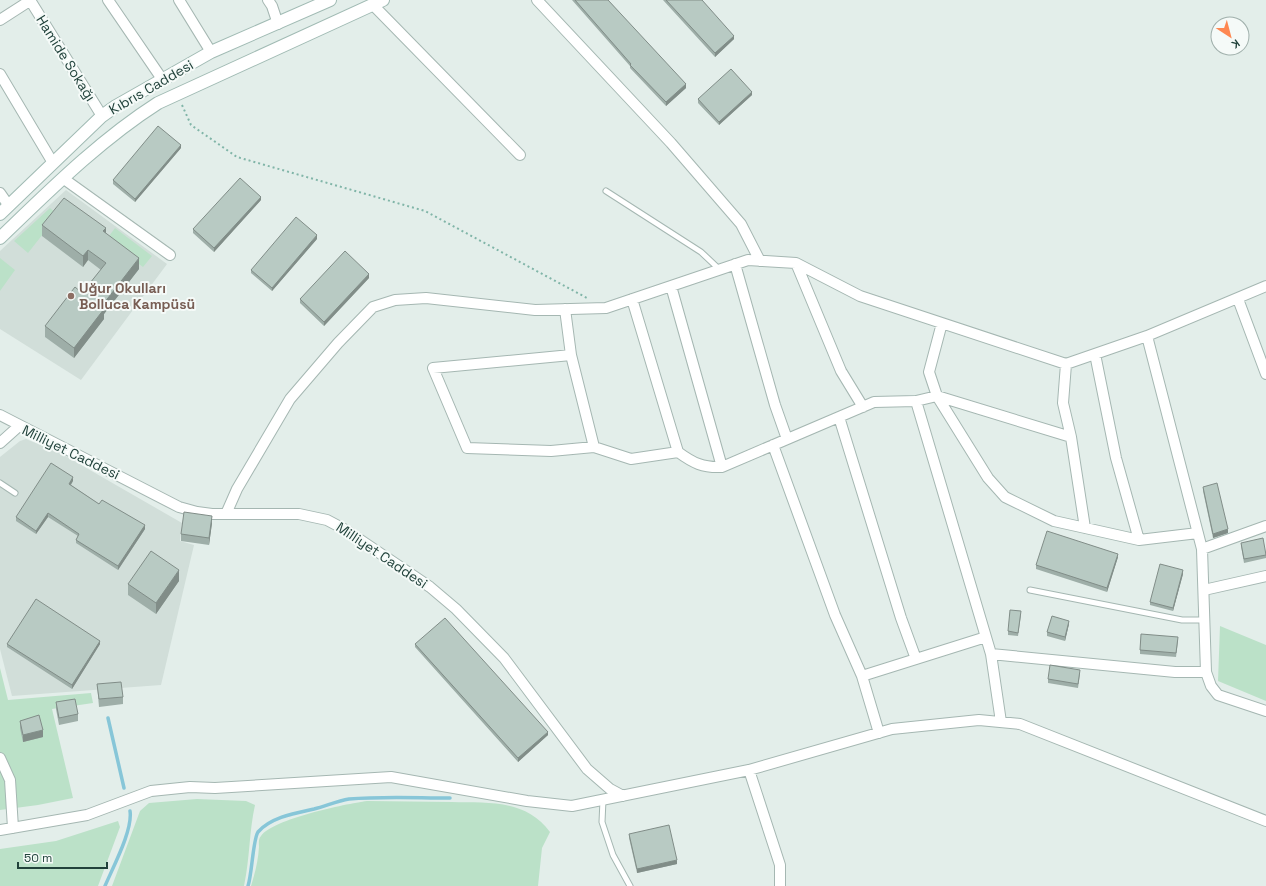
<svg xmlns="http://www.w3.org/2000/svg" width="1266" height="886" font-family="'Space Grotesk',sans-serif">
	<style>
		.built { fill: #d1ded9 }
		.green { fill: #bbe1c8 }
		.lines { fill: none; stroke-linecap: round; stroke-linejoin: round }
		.stream { stroke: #87c6d8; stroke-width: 3.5 }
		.lane-casing { stroke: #a5b7b2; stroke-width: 7 }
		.street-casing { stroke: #a5b7b2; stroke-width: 12 }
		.secondary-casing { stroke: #a1bbb4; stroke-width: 14 }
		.path { stroke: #81b5a8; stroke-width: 2; stroke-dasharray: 2 3; stroke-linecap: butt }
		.lane { stroke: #fff; stroke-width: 5 }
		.street { stroke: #fff; stroke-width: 10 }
		.secondary { stroke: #fff; stroke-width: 12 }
		.wall { fill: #9eaea8 }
		.shaded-wall { fill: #818d88 }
		.building { fill: #b8cac3; stroke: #818d88 }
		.education-dot { fill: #8d6e63; stroke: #f5faf8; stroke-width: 1.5 }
		.labels { text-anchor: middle; stroke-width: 4; stroke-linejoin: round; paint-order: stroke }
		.street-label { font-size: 14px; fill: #21423b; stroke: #f5faf8 }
		.education-label { font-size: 14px; font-weight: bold; fill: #785e54; stroke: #f5faf8; text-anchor: start }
	</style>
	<rect width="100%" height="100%" fill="#e3eeea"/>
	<path class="built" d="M66 190 167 264 81 380 0 329V251Z
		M26 439 62 454 182 523 180 541 194 545 161 685 12 696 0 649V457L20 441Z"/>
	<path class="green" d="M50 208 58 215 28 253 14 241Z
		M115 228 152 256 143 267 106 240Z
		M0 258 15 270 0 291Z
		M1220 626 1266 645V701L1218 681Z
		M0 668 8 700 91 693 93 703 52 709 73 798 38 805 0 810Z
		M197 799 246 801 255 805C249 832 250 858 244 886H112L140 811 149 803Z
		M367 801C395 801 424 802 452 802 488 803 526 799 550 832L542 848 538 886H251C255 873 258 862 259 847 259 844 258 839 261 836 273 819 345 804 367 801Z
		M118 821 120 827 98 886H0V849L56 841Z"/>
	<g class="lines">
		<path class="stream" d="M108 718 124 788
			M105 886C113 867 133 830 130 811
			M248 886C252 874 253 839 258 832 271 817 296 813 314 809 326 806 337 801 349 799 383 796 417 798 450 798"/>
		<defs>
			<path id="lane" d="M606 191 701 252 719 269
				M0 483 15 493
				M1030 590 1182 620H1204
				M603 800 602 822 613 855 630 886"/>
			<path id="street" d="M30 0 102 116
				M108 0 162 79
				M179 0 211 52
				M268 0 272 6 278 24
				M537 0 671 143 741 224 760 261
				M373 5 520 155
				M0 20 31 0
				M0 74 53 163
				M64 179 170 255
				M0 193 9 206
				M796 263 841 371 863 407
				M735 264 775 405 787 439
				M671 286 722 467
				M632 299 678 452C693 463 703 468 722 467L874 402 916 401 937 396 1071 437
				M1238 299 1266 374
				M565 309 571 355 594 447
				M942 323 929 372 937 396 988 478 1005 497 1054 521 1139 540 1198 533
				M1095 354 1116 458 1139 540
				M571 355 433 368 467 448 551 451 594 447 631 459 678 452
				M1066 364 1063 403 1071 437 1085 528
				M916 401 991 654 1001 722
				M0 415 179 507 197 512 212 514H299L327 520 344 529 430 587 456 609 504 658 587 769 610 789 623 796
				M839 417 901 618 916 659
				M0 443 19 426
				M773 445 835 615 862 676 879 733
				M226 514 237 489 290 399 338 343 373 307 395 300 426 298 535 310 606 308 748 260 796 263 860 296 1066 364 1147 336 1266 286
				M1202 549 1266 526
				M1204 590 1266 576
				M991 654 1175 672H1206L1202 549 1147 336
				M1206 672 1211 686 1218 695 1266 711
				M862 676 986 637
				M0 758 10 780 13 828
				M749 770 780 865V886
				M0 830 87 815 151 791 190 787 215 788 391 777 527 801 572 806 749 770 892 729 979 720 1020 724 1266 821"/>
			<path id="secondary" d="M0 214 102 116 116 106 211 52 330 0
				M0 238C50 190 100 140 158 103L383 0"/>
		</defs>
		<use href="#lane" class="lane-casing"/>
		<use href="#street" class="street-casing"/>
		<use href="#secondary" class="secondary-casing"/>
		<path class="path" d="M182 105 191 125 237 157 425 211 587 298"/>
		<use href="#lane" class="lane"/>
		<use href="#street" class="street"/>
		<use href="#secondary" class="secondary"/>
	</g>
	<path class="wall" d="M572 0H608L686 88 666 106 630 68V66Z
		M663 0H702L734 39 715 57Z
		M752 95 719 125 698 103V99Z
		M181 148 135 202 113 184V180Z
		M261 200 214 252 193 233V229Z
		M42 225 106 233 139 269 104 314V319L74 358 45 337V326L82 293 101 270 88 260 83 267 42 236Z
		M317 239 272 291 251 273V270Z
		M369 278 324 326 300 303V299Z
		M73 481 71 485 99 504 145 529 118 570 76 543V540L78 536 48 517 36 534 16 521V517Z
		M1203 487 1228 533 1213 538 1203 491Z
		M212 523 209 545 181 541V534Z
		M1241 543 1266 553V558L1244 563 1241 546Z
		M1118 557 1107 592 1036 569V565Z
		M1183 574 1173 611 1150 605V602Z
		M179 581 156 614 128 595V584Z
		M1021 615 1018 636 1008 635V631Z
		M1069 624 1065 641 1047 636V632Z
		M1178 641 1176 657 1140 654V650Z
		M7 644H100L72 689 7 647Z
		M415 644 548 735 518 762 415 647Z
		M1080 674 1078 688 1048 683V679Z
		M97 684 123 697V704L99 707Z
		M56 702 78 714V721L59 725 56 709Z
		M20 721 43 737 23 742 20 728Z
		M629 834 677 864 637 873 629 838Z"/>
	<path class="shaded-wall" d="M734 36V39L715 57V53Z
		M686 84V88L666 106V102Z
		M752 92V95L719 125V122Z
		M181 145V148L135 202V199Z
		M261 197V200L214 252V248Z
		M106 228V238L103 231Z
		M317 235V239L272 291V288Z
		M88 250V260L83 267V256Z
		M139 258V269L104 314V319L74 358V348L101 307Z
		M369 274V278L324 326V322Z
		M73 477V481L69 487V484Z
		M48 513V517L36 534V531Z
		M212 516V523L209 545V538Z
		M145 525V529L118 570V566Z
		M1228 529V533L1213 538V534Z
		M1118 554V557L1107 592V588Z
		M179 570V581L156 614V603Z
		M1183 570V574L1173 611V608Z
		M1069 621V624L1065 641V637Z
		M100 641V644L72 689V685Z
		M43 730V737L23 742V735Z
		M548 732V735L518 762V758Z
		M677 860V864L637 873V869Z"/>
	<path class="building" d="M575 0H608L686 84 666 102 630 65 631 64Z
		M666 0H702L734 36 715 53Z
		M731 69 752 92 719 122 698 99Z
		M158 126 181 145 135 199 113 180Z
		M240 178 261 197 214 248 193 229Z
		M64 198 106 228 103 231 139 258 101 307 104 309 74 348 45 326 75 287 82 293 106 263 88 250 83 256 42 225Z
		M296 217 317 235 272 288 251 270Z
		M345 251 369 274 324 322 300 299Z
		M51 463 73 477 69 484 99 504 102 500 145 525 118 566 76 540 79 534 48 513 36 531 16 517Z
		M1217 483 1228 529 1213 534 1203 487Z
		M184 512 212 516 209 538 181 534Z
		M1047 531 1118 554 1107 588 1036 565Z
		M1263 538 1266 555 1244 559 1241 543Z
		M151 551 179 570 156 603 128 584Z
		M1160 564 1183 570 1173 608 1150 602Z
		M36 599 100 641 72 685 7 644Z
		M1010 610 1021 611 1018 633 1008 631Z
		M1052 616 1069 621 1065 637 1047 632Z
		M445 618 548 732 518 758 415 644Z
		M1141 634 1178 637 1176 653 1140 650Z
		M1050 665 1080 670 1078 684 1048 679Z
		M121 682 123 697 99 699 97 684Z
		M75 699 78 714 59 718 56 702Z
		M39 715 43 730 23 735 20 721Z
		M669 825 677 860 637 869 629 834Z"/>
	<circle class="education-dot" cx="71" cy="296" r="4"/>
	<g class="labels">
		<g class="street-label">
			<text transform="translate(66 58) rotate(58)" y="5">Hamide Sokağı</text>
			<text transform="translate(151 87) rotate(-30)" y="5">Kıbrıs Caddesi</text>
			<text transform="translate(71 452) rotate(26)" y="5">Milliyet Caddesi</text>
			<text transform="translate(382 555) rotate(34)" y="5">Milliyet Caddesi</text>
		</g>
		<g class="education-label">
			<text x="79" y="293">Uğur Okulları<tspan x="79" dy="16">Bolluca Kampüsü</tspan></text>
		</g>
	</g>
	<g transform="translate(1230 36) rotate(144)"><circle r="19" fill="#f5faf8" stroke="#a0b0ac"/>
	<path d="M0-3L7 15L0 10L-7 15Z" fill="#fe8852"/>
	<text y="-6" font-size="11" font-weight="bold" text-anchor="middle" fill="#21423b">K</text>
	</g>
	<path d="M18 862v6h89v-6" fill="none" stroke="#21423b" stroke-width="2"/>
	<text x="24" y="862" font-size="12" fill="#21423b" stroke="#f5faf8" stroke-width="3" paint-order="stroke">50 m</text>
</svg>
